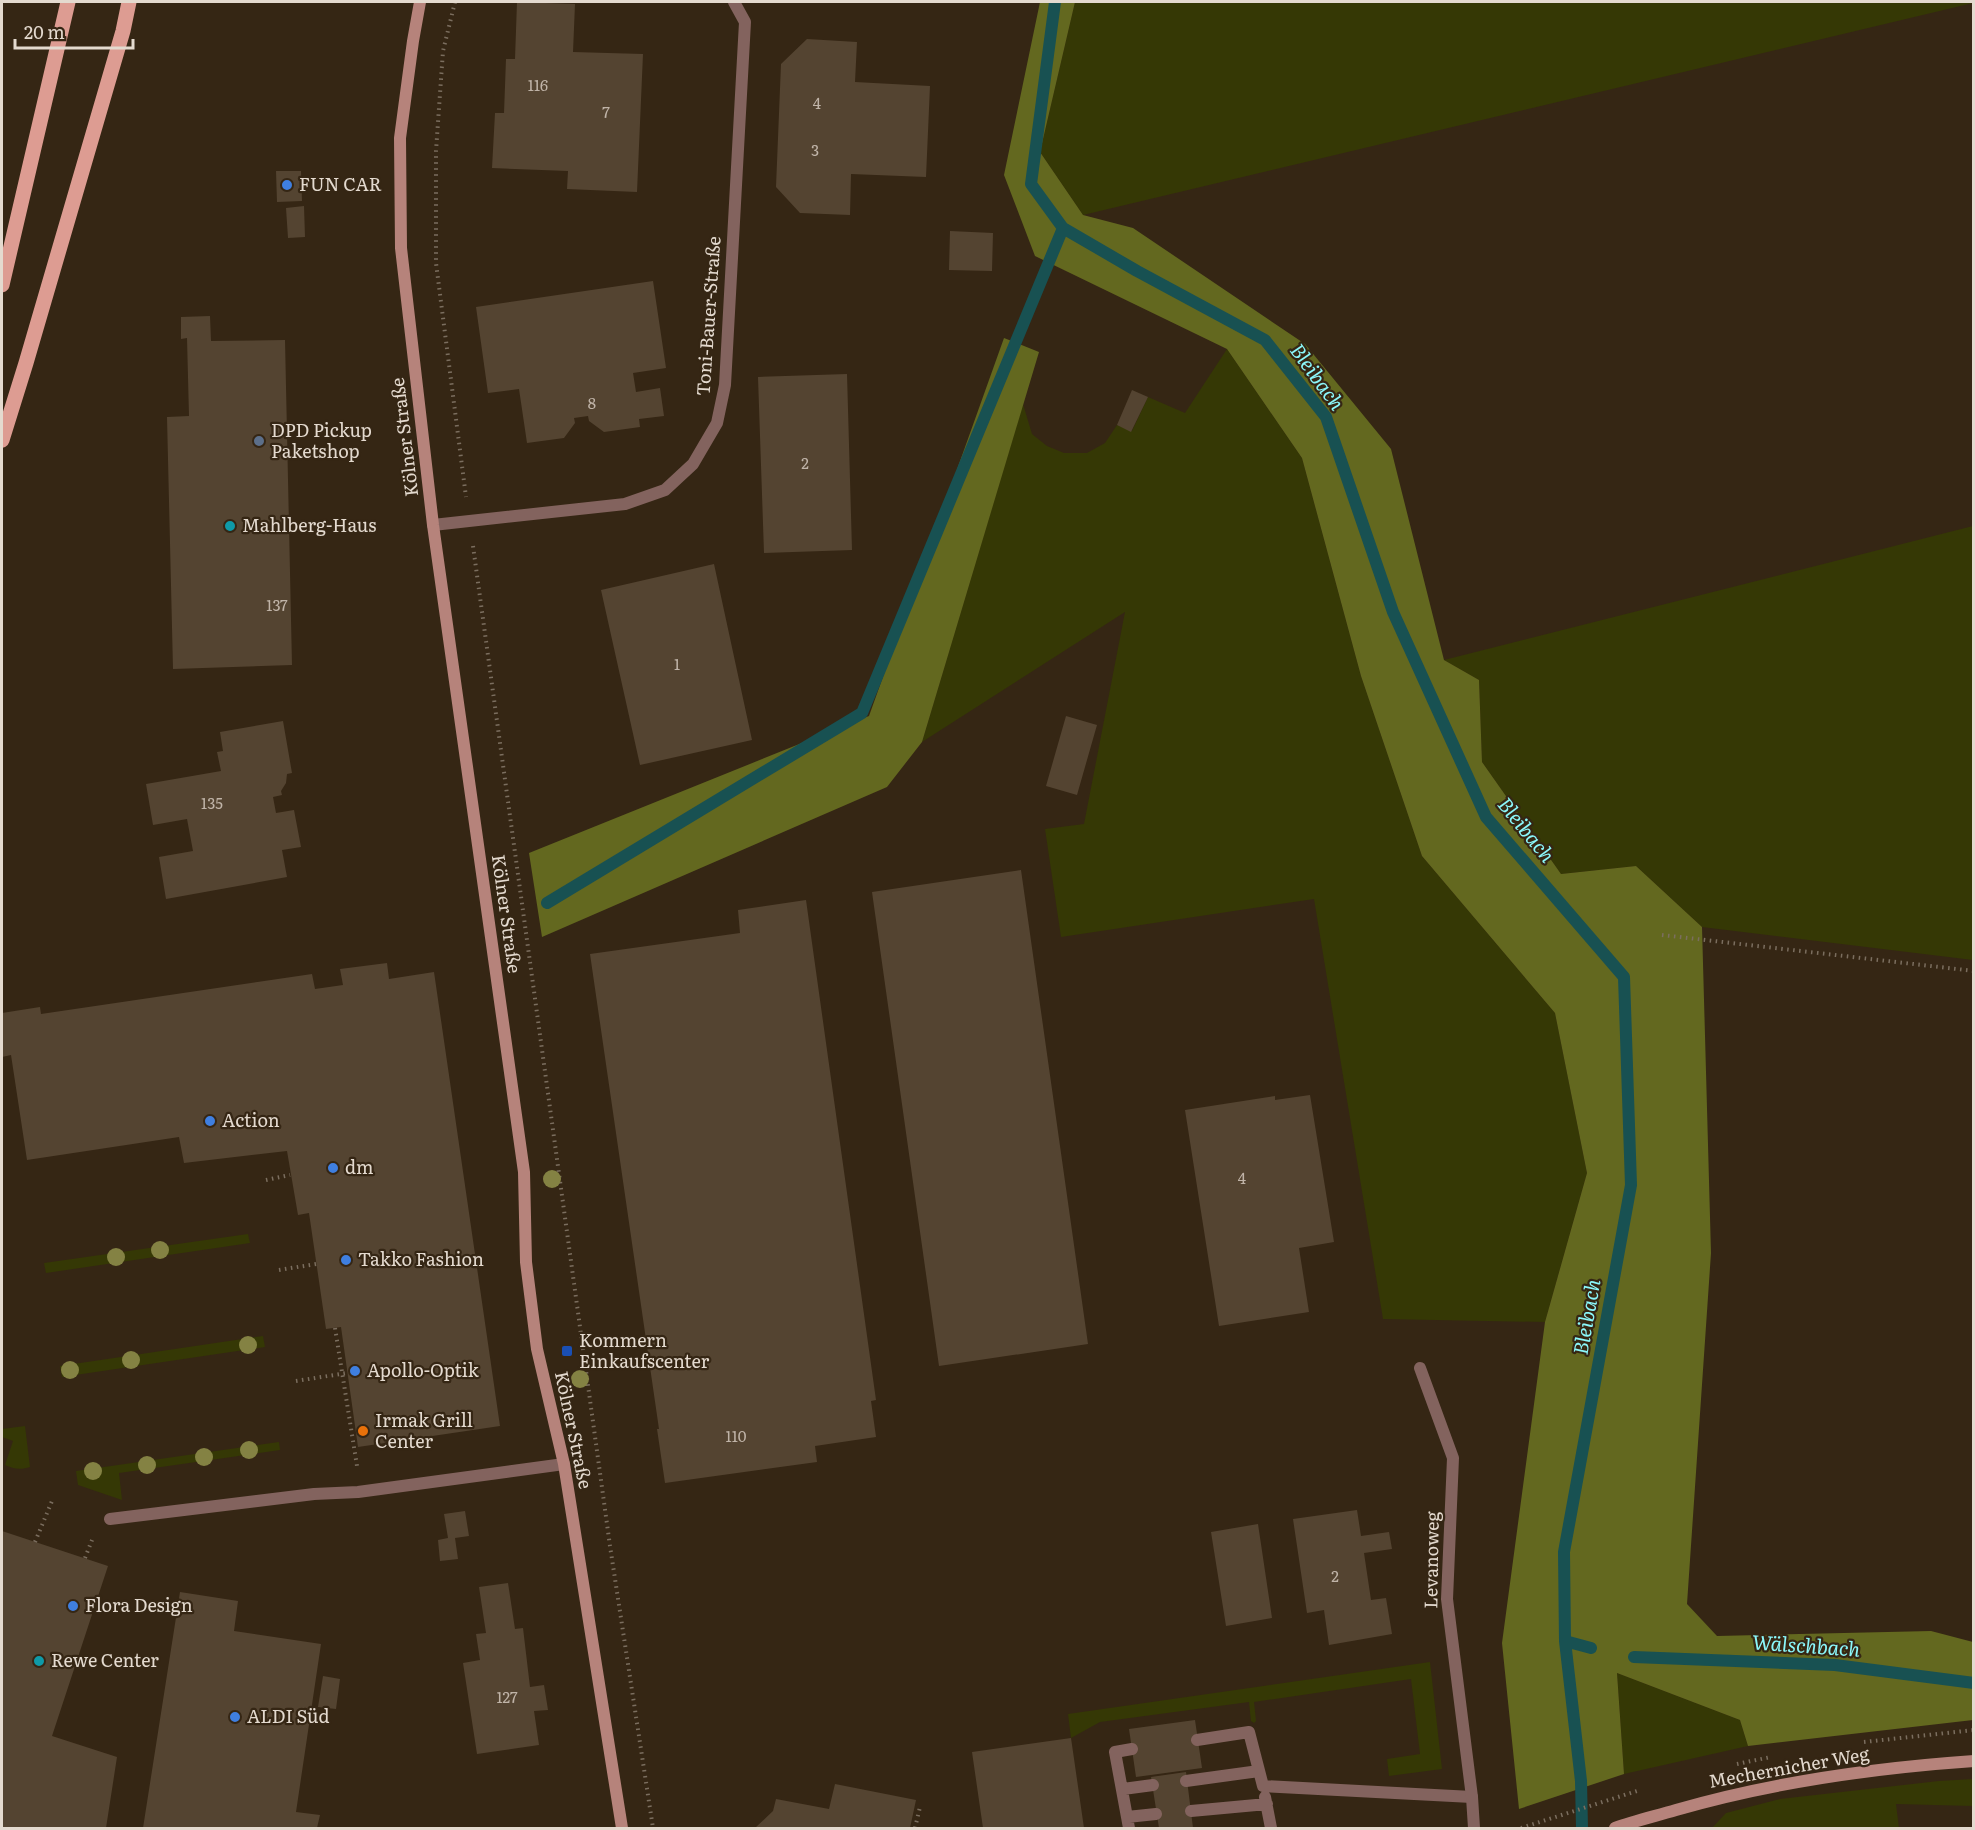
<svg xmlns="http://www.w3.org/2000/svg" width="1975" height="1830" font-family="Literata,serif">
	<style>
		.green { fill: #353805 }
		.forest { fill: #63681f }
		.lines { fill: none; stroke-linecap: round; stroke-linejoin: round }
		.stream { stroke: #185152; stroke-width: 12 }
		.building { fill: #544431 }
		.path { stroke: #7b6e5f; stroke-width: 4; stroke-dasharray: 1.5 4.5; stroke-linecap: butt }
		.lane { stroke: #83635e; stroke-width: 12 }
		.street { stroke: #83635e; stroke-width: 12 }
		.secondary { stroke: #b6837b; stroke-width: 12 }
		.primary { stroke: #dd9c92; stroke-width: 15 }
		.tree { fill: #848243 }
		.shop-dot { fill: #3f7fe0; stroke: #352614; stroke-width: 2 }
		.service-dot { fill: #5c6f8a; stroke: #352614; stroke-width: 2 }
		.culture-dot { fill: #0f9aa8; stroke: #352614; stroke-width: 2 }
		.transit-dot { fill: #1a4fb4; stroke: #352614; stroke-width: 2 }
		.food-dot { fill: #e8710a; stroke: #352614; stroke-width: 2 }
		.labels { text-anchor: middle; stroke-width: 4.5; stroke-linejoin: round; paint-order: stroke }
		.number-label { font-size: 15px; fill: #c0b4a8 }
		.poi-label { font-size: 18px; fill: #e4dacf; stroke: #352614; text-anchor: start }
		.street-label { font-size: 18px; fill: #e4dacf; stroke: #352614 }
		.water-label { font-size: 20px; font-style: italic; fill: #8bf7fa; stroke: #352614 }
	</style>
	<rect width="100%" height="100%" fill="#352614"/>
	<path class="green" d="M1075 2H1973V3L1083 215 1040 152Z
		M1227 349 1302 458 1361 676 1422 856 1555 1013 1587 1173 1545 1322 1383 1319 1314 899 1061 937 1045 829 1084 824 1125 612 922 742 1023 404 1032 434 1047 446 1064 453H1087L1105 443 1117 425 1132 431 1148 397 1185 413Z
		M1973 526V960L1702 927 1636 866 1561 874 1482 762 1479 680 1444 660Z
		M248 1234 250 1243 46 1273 44 1263Z
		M263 1336 265 1347 62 1377 60 1366Z
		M25 1426 30 1467C21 1470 13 1469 5 1465L13 1441 2 1437V1429Z
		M279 1442 280 1450 119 1473 122 1500 78 1485 76 1471Z
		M1430 1662 1442 1769 1389 1776 1387 1759 1420 1754 1411 1679 1254 1702 1256 1721 1254 1723 1251 1721 1249 1702 1100 1722 1071 1738 1068 1714Z
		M1617 1673 1740 1720 1748 1746 1624 1774Z
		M1973 1779V1806L1896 1804 1899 1828H1712L1726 1813 1780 1799 1939 1781Z"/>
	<path class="forest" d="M1040 2H1075L1040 152 1083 215 1133 228 1305 344 1391 449 1444 660 1479 680 1482 762 1561 874 1636 866 1702 927 1711 1253 1687 1604 1717 1636 1931 1631 1973 1642V1720L1748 1746 1740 1720 1617 1673 1624 1774 1519 1809 1502 1643 1545 1322 1587 1173 1555 1013 1422 856 1361 676 1302 458 1227 349 1035 256 1004 175Z
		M1004 338 1039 352 922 742 887 787 542 937 529 853 869 716Z"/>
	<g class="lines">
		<path class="stream" d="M1055 2 1031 184 1063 228 1137 271 1265 340 1326 417 1393 612 1486 817 1624 977 1631 1185 1564 1552 1565 1641 1581 1781 1582 1828
			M547 903 862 713 1063 228
			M1565 1641 1591 1648
			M1634 1657 1835 1665 1974 1683"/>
	</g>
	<path class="building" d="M517 2 575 4 573 52 643 54 637 192 567 189 568 171 492 168 495 113H504L506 59H515Z
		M807 39 857 42 855 82 930 86 926 177 851 174 850 215 800 213 776 187 781 64Z
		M276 171H301L302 201 277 202Z
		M304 206 305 237 288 238 286 208Z
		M950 231 993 233 992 271 949 270Z
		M653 281 666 368 633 373 636 392 660 388 664 416 639 419 640 427 604 432 589 421 588 416 574 418 575 423 564 438 527 443 519 389 488 393 476 307Z
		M210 316 211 341 285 340 292 665 173 669 167 417 189 416 187 338 181 339V317Z
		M847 374 852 550 764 553 758 377Z
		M1132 390 1148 397 1131 432 1117 425Z
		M714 564 752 740 640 765 601 590Z
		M1066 716 1097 725 1077 795 1046 786Z
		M283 721 292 773 287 774 286 783 281 791 282 795 273 797 276 813 294 810 301 847 282 850 287 877 166 899 159 857 193 851 187 819 153 825 146 784 221 771 217 752 223 751 220 732Z
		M1021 870 1088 1344 939 1366 872 892Z
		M806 900 876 1400 871 1401 876 1437 815 1446 817 1462 665 1483 657 1429H659L590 954 740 933 738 910Z
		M387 963 389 979 434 972 500 1426 358 1447 341 1327 326 1329 309 1213 298 1215 287 1151 184 1163 179 1137 27 1160 11 1055 2 1057V1013L40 1007 41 1014 312 974 315 989 343 985 340 969Z
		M1310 1095 1334 1242 1299 1248 1309 1312 1219 1326 1185 1110 1275 1096V1100Z
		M1357 1510 1361 1536 1389 1532 1392 1549 1364 1553 1371 1600 1386 1598 1392 1634 1329 1645 1324 1610 1307 1613 1293 1519Z
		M465 1511 469 1536 455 1538 458 1559 440 1561 438 1540 448 1538 444 1514Z
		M1258 1524 1272 1618 1226 1626 1211 1532Z
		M2 1531 108 1566 52 1736 117 1757 106 1828H2Z
		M508 1583 515 1629 523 1628 530 1687 544 1685 548 1710 534 1711 539 1745 477 1754 463 1663 480 1660 476 1634 486 1633 479 1587Z
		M180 1592 238 1601 234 1631 321 1644 296 1812 320 1815 317 1828H143Z
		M323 1676 340 1679 336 1709 318 1707Z
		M1195 1720 1202 1768 1136 1777 1129 1729Z
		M1071 1738 1084 1828H983L972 1752Z
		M1186 1772 1193 1828H1159L1151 1777Z
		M835 1784 916 1800 910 1828H755L773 1811 776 1799 829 1809Z"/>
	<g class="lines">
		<path class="path" d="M455 2 443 51 436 151V263L466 497
			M473 546 610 1546 653 1828
			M1662 935 1974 971
			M266 1180 290 1175
			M279 1270 316 1264
			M335 1328 357 1466
			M296 1381 347 1373
			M35 1542 52 1501
			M85 1558 92 1540
			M1864 1742 1974 1730
			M1737 1764 1771 1757
			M915 1828 920 1807
			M1521 1828 1640 1790"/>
		<path class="lane" d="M110 1519 314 1494 358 1492 564 1464
			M1197 1740 1249 1732 1263 1786 1472 1797
			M1186 1781 1259 1771
			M1123 1789 1153 1785
			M1265 1797 1271 1828
			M1191 1811 1267 1804
			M1127 1817 1156 1814
			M1129 1828 1115 1752 1132 1749"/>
		<path class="street" d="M433 525 625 504 665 490 693 464 717 423 725 385 745 22 734 2
			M1420 1368 1453 1458 1447 1599 1472 1797 1474 1828"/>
		<path class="secondary" d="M420 2 413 41 400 138 401 248 433 525 524 1172 526 1262 537 1349 564 1464 622 1828
			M1615 1828C1634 1821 1656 1816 1676 1810 1773 1782 1873 1768 1974 1761"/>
		<path class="primary" d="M2 285 68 2
			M2 440 26 363 123 31 129 2"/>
	</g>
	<g class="tree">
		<circle cx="552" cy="1179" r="9"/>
		<circle cx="160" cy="1250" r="9"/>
		<circle cx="116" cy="1257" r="9"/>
		<circle cx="248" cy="1345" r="9"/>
		<circle cx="131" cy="1360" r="9"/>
		<circle cx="70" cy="1370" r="9"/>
		<circle cx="580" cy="1379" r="9"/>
		<circle cx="249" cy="1450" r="9"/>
		<circle cx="204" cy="1457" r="9"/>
		<circle cx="147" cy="1465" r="9"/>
		<circle cx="93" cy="1471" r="9"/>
	</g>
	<g class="shop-dot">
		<circle cx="287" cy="185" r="6"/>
		<circle cx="210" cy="1121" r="6"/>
		<circle cx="333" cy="1168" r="6"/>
		<circle cx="346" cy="1260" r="6"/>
		<circle cx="355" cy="1371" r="6"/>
		<circle cx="73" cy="1606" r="6"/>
		<circle cx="235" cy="1717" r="6"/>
	</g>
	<circle class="service-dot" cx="259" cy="441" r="6"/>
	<g class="culture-dot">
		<circle cx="230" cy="526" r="6"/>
		<circle cx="39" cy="1661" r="6"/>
	</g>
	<rect class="transit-dot" x="561" y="1345" width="12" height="12" rx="3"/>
	<circle class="food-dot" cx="363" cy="1431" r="6"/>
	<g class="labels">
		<g class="number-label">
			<text x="538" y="91">116</text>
			<text x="817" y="109">4</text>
			<text x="606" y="118">7</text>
			<text x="815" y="156">3</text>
			<text x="592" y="409">8</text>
			<text x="805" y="469">2</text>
			<text x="277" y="611">137</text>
			<text x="677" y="670">1</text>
			<text x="212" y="809">135</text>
			<text x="1242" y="1184">4</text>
			<text x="736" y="1442">110</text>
			<text x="1335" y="1582">2</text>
			<text x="507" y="1703">127</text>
		</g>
		<g class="poi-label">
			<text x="299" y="191">FUN CAR</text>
			<text x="271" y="437">DPD Pickup<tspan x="271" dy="21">Paketshop</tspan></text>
			<text x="242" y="532">Mahlberg-Haus</text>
			<text x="222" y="1127">Action</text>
			<text x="345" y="1174">dm</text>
			<text x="358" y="1266">Takko Fashion</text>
			<text x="579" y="1347">Kommern<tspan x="579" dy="21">Einkaufscenter</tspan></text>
			<text x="367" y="1377">Apollo-Optik</text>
			<text x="375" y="1427">Irmak Grill<tspan x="375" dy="21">Center</tspan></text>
			<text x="85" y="1612">Flora Design</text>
			<text x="51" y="1667">Rewe Center</text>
			<text x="247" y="1723">ALDI Süd</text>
		</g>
		<g class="street-label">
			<text transform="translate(709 316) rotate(-86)" y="6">Toni-Bauer-Straße</text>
			<text transform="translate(405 437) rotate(-97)" y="6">Kölner Straße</text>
			<text transform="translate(506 914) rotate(82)" y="6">Kölner Straße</text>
			<text transform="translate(573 1430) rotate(78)" y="6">Kölner Straße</text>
			<text transform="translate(1432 1560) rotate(-89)" y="6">Levanoweg</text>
			<text transform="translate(1789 1768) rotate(-10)" y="6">Mechernicher Weg</text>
		</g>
		<g class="water-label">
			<text transform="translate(1317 377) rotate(54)" y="7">Bleibach</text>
			<text transform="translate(1526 830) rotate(51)" y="7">Bleibach</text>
			<text transform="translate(1587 1317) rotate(-80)" y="7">Bleibach</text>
			<text transform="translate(1806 1646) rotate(4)" y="7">Wälschbach</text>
		</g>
	</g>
	<rect width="1975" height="1830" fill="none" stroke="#e4dacf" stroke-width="6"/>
	<path d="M15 39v9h118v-9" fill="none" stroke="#e4dacf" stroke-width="3"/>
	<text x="24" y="39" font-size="18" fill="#e4dacf" stroke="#352614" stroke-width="4.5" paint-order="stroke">20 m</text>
</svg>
